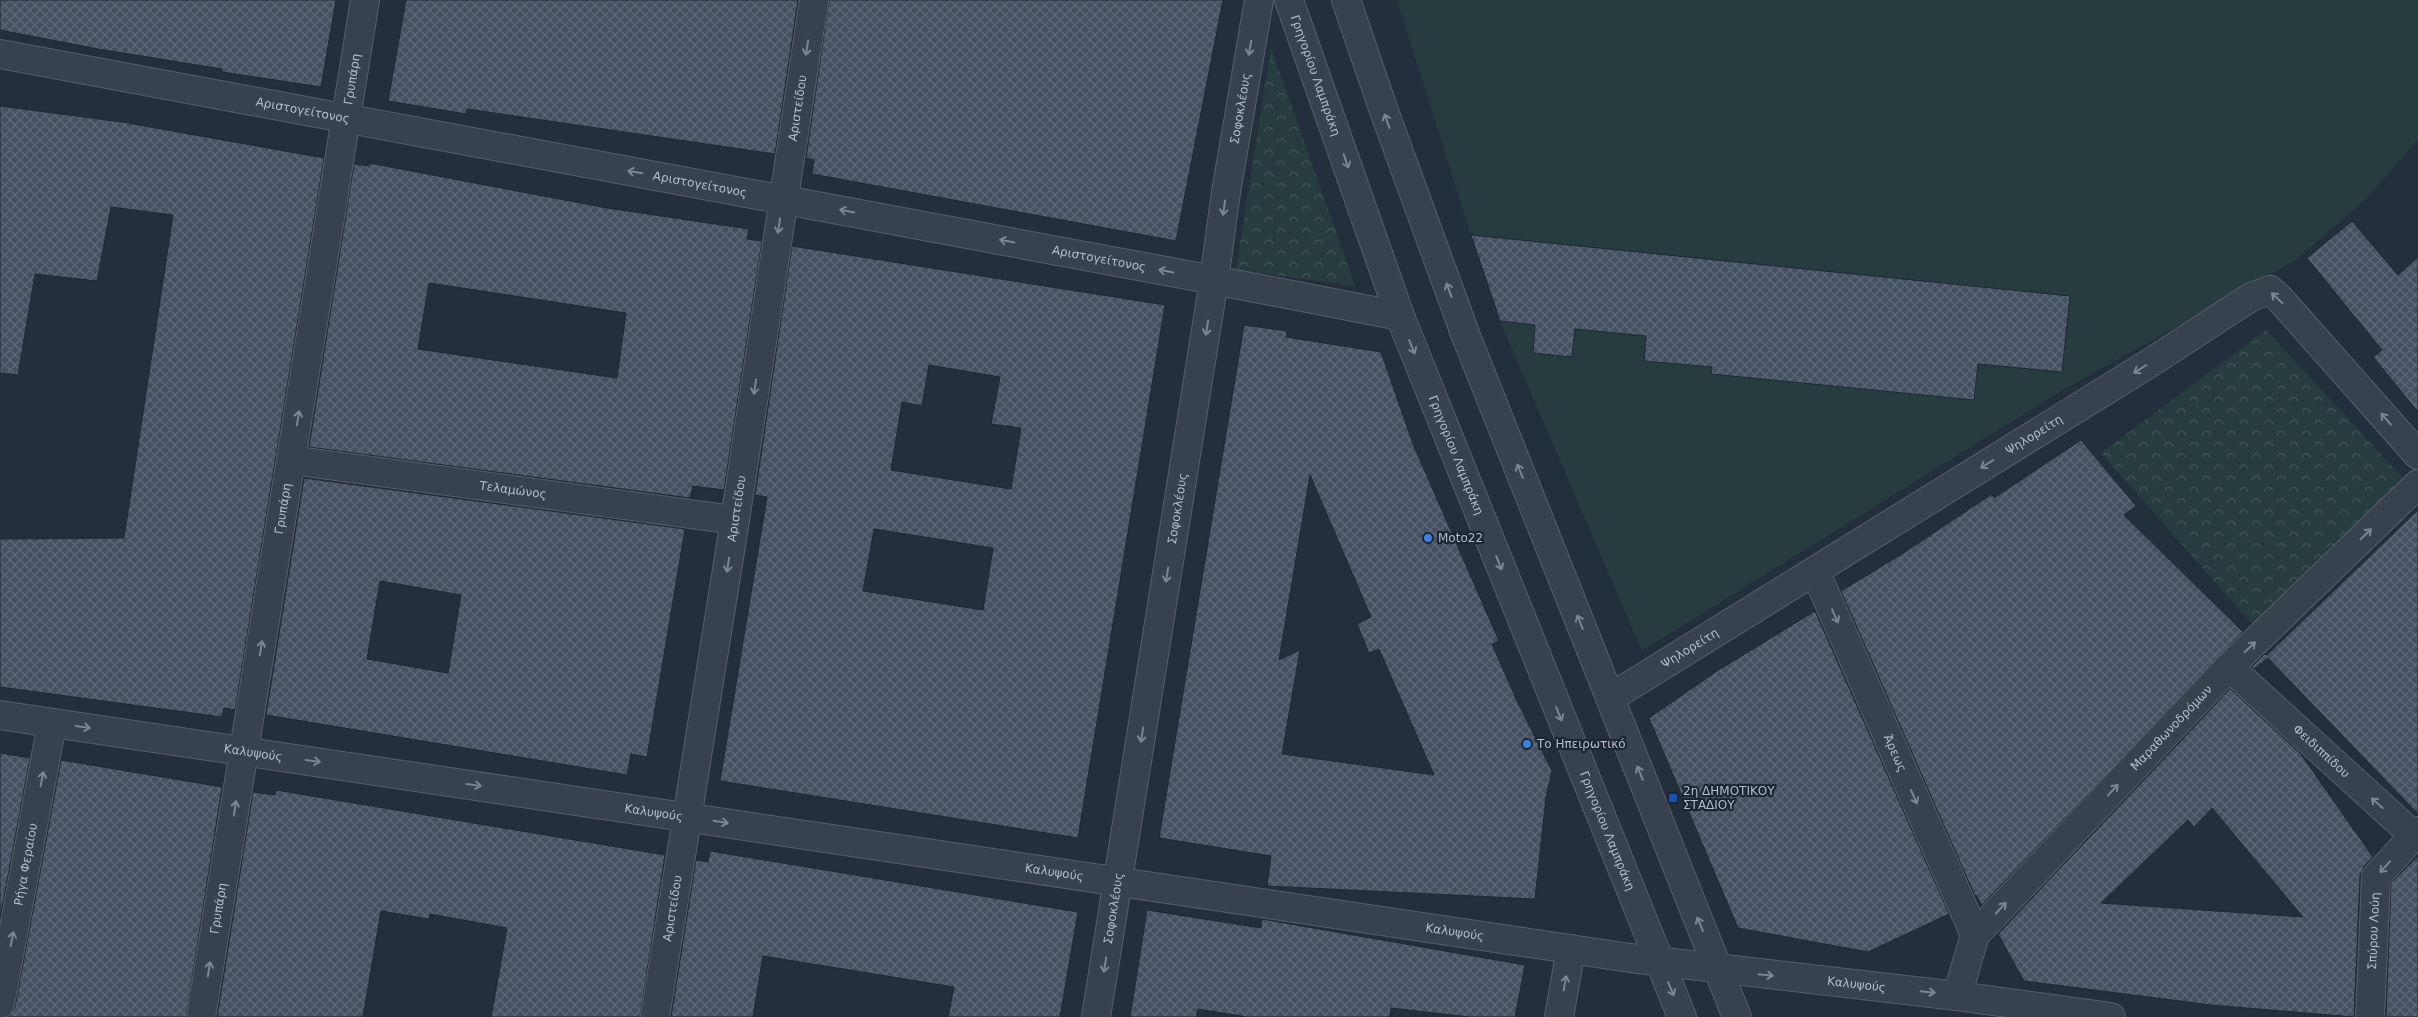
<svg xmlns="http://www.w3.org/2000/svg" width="2418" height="1017" font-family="'DejaVu Sans',sans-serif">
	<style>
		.grass { fill: #263c3f }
		.forest { fill: url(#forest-crowns) }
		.building { fill: url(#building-cross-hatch); stroke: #1f2835; fill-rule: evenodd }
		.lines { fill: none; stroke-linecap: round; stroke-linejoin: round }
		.minor-casing { stroke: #565f6c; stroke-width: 30 }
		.tertiary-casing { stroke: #565f6c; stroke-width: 30 }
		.minor { stroke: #38414e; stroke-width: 28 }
		.tertiary { stroke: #38414e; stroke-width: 28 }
		.oneway { stroke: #7c8592 }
		.shop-dot { fill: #3f7fe0; stroke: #1d2633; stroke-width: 2 }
		.transit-dot { fill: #1a4fb4; stroke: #1d2633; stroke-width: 2 }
		.labels { text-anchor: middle; stroke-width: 4.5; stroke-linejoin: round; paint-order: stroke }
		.street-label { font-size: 12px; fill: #b4bcc9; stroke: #1d2633 }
		.poi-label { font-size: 12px; fill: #b4bcc9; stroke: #1d2633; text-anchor: start }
	</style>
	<defs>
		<pattern id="forest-crowns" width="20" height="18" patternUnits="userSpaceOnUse" patternTransform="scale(1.25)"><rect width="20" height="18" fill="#263c3f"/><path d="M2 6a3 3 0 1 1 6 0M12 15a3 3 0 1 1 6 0" fill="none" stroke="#435659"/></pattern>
		<pattern id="building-cross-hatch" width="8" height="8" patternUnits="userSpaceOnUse" patternTransform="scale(1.25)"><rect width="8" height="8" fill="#455162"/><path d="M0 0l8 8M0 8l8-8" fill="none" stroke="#5d6877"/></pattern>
	</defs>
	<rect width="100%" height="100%" fill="#242f3e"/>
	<path class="grass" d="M1397 0H2418V140L2365 200 2296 260 2061 391 1642 651 1500 321 1471 235Z"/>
	<path class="forest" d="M1271 48 1355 286 1236 270Z
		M2266 330 2404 479 2252 624 2101 453Z"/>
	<path class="building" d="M0 0H336L321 87 222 72V69L98 49 0 30Z
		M406 0H798L775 154 467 109 466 114 388 101Z
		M829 0H1223L1176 241 812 174 814 160 806 158Z
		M0 106 122 122 324 158 235 710 224 708 222 717 0 687V539L124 538 173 215 111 207 97 281 35 274 18 375 0 373Z
		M369 163 607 208 749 229 747 239 762 241 724 490 693 486 690 498 309 447 354 164 369 166ZM429 283 626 313 617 378 418 349Z
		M2352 221 2398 275 2418 257V412L2373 357 2382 350 2307 258Z
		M1471 235 2070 296 2062 372 1978 364 1974 400 1711 374 1712 367 1644 361 1646 336 1575 329 1572 357 1533 353 1535 325 1500 321Z
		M792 246 1165 305 1078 838 720 781 767 497 755 495ZM929 365 1000 377 991 424 1021 428 1011 489 891 470 902 402 922 406ZM874 529 993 548 983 610 863 591Z
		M1244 325 1287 331 1286 337 1381 352 1413 444 1499 641 1492 644 1517 701 1552 771 1546 797 1535 899 1267 886 1271 856 1159 838ZM1310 475 1371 617 1357 624 1369 653 1379 649 1434 775 1282 754 1300 650 1279 660Z
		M2081 440 2136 506 2124 515 2243 632 1982 905 1976 895 1975 896 1841 591 1902 554 1992 494 1994 498Z
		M304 478 685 529 647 757 631 754 627 775 266 715ZM380 581 461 595 448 673 367 659Z
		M2418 510V814L2268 658 2254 669 2252 667 2265 654 2267 655Z
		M1815 611 1949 914 1868 952 1738 928 1649 718 1717 671Z
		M2230 689 2300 753 2373 857 2364 866 2360 876 2354 1017 2211 1005 2024 981 1998 934ZM2212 808 2303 917 2101 903 2188 820 2194 827Z
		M0 753 30 758 0 918Z
		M61 760 222 787 186 1017H8L15 1007Z
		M276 790 665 855 640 1017H491L507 928 430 914 429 919 381 911 363 1017H217L253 792 275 795Z
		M710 851 1078 912 1060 1017H948L954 987 763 956 753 1017H671L696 860 708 862Z
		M2418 856V1017H2386L2391 883Z
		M1147 910 1261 928 1262 919 1525 965 1515 1017H1469L1391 1008 1390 1017H1247L1198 1009 1196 1017H1130Z"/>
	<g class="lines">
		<defs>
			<g id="minor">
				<path id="s1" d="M0 54 1214 280 1400 316"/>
				<path id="s2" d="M291 460 735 520"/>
				<path id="s3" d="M1815 571 1975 935"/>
				<path id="s4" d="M2229 667 2413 835"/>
				<path id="s5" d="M1610 698 2153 361 2251 297 2270 290 2280 299 2418 455"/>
				<path id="s6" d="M0 715 1630 958 1957 996 2111 1017"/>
				<path id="s7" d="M1957 996 1975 935 2229 667 2418 484"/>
				<path id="s8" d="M0 1004 52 723"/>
				<path id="s9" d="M201 1017 365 0"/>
				<path id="s10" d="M655 1017 735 520 814 0"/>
				<path id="s11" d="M1096 1017 1214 280 1226 192 1259 0"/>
				<path d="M1559 1017 1571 949"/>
				<path id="s12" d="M2370 1017 2376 877 2418 831"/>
			</g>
			<g id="tertiary">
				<path id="s13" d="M1289 0 1400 316 1682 1017"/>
				<path d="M1346 0 1384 111 1466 336 1737 1017"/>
			</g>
		</defs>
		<use href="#minor" class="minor-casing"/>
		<use href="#tertiary" class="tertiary-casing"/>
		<use href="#minor" class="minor"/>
		<use href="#tertiary" class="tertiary"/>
	</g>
	<defs><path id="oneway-shaft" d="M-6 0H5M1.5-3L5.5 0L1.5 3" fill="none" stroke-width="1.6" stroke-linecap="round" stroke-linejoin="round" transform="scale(1.25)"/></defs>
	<g class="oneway">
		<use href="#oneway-shaft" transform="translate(807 48) rotate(99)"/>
		<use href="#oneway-shaft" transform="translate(1250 48) rotate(100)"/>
		<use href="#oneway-shaft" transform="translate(1387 121) rotate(-110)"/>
		<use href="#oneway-shaft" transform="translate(1346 161) rotate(71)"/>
		<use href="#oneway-shaft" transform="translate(635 172) rotate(-170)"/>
		<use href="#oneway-shaft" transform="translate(1224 208) rotate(98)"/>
		<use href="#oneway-shaft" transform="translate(847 211) rotate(-169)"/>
		<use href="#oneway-shaft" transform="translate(779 226) rotate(98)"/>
		<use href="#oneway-shaft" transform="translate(1007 241) rotate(-169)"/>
		<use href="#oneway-shaft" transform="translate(1166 271) rotate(-169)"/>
		<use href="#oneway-shaft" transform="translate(1449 290) rotate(-110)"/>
		<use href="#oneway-shaft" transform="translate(2277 298) rotate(-137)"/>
		<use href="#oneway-shaft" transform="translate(1207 328) rotate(99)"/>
		<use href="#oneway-shaft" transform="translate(1412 347) rotate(68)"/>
		<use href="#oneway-shaft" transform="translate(2140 369) rotate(148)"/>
		<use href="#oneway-shaft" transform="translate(755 387) rotate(98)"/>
		<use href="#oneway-shaft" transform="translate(298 418) rotate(-81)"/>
		<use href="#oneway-shaft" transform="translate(2386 419) rotate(-131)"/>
		<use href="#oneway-shaft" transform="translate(1987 464) rotate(148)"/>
		<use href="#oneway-shaft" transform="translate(1520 471) rotate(-112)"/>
		<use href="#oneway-shaft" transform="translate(2366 534) rotate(-44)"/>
		<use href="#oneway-shaft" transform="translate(1499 563) rotate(68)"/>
		<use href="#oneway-shaft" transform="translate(728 565) rotate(99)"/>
		<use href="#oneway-shaft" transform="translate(1167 575) rotate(99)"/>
		<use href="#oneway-shaft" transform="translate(1835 616) rotate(66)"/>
		<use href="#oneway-shaft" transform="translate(1580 622) rotate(-112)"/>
		<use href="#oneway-shaft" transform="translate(2250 647) rotate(-44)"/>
		<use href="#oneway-shaft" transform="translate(261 648) rotate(-81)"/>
		<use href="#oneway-shaft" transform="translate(1559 714) rotate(68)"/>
		<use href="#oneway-shaft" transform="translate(83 727) rotate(8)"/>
		<use href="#oneway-shaft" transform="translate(1142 735) rotate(99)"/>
		<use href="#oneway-shaft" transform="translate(313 761) rotate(8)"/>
		<use href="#oneway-shaft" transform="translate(1640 773) rotate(-112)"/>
		<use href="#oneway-shaft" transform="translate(42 779) rotate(-79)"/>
		<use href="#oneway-shaft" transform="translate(474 785) rotate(8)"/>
		<use href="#oneway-shaft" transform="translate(2113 790) rotate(-47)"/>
		<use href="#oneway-shaft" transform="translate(1914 797) rotate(66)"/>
		<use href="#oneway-shaft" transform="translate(2377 803) rotate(-138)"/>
		<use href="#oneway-shaft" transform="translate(235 808) rotate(-81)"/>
		<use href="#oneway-shaft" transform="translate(721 822) rotate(9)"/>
		<use href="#oneway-shaft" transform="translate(2385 867) rotate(132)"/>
		<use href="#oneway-shaft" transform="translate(2001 908) rotate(-47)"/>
		<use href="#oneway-shaft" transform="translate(1700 924) rotate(-112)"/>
		<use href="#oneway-shaft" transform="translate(12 939) rotate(-79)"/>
		<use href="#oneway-shaft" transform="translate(1105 965) rotate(99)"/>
		<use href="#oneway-shaft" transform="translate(209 969) rotate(-81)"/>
		<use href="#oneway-shaft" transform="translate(1766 975) rotate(6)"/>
		<use href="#oneway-shaft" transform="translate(1565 983) rotate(-80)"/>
		<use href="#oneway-shaft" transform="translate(1671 989) rotate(67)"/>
		<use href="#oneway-shaft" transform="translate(1928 992) rotate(6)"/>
	</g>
	<g class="shop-dot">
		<circle cx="1428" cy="538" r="5"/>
		<circle cx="1527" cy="744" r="5"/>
	</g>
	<rect class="transit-dot" x="1668" y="793" width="10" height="10" rx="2.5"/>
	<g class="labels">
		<g class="street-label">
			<text dy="4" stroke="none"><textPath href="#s13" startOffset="80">Γρηγορίου Λαμπράκη</textPath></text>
			<text dy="4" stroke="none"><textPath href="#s9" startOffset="950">Γρυπάρη</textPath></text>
			<text dy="4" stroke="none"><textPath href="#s10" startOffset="920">Αριστείδου</textPath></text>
			<text dy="4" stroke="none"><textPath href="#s11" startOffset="920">Σοφοκλέους</textPath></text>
			<text dy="4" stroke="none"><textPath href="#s1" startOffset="308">Αριστογείτονος</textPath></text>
			<text dy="4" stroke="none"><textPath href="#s1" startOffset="712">Αριστογείτονος</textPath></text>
			<text dy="4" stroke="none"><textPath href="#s1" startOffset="1118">Αριστογείτονος</textPath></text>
			<text dy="4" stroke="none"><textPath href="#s5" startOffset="499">Ψηλορείτη</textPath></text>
			<text dy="4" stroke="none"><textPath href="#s13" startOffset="485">Γρηγορίου Λαμπράκη</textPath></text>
			<text dy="4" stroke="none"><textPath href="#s2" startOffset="224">Τελαμώνος</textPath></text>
			<text dy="4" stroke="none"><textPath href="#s11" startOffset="515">Σοφοκλέους</textPath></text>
			<text dy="4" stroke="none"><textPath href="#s9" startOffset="515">Γρυπάρη</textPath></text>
			<text dy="4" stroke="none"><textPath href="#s10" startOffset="515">Αριστείδου</textPath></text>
			<text dy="4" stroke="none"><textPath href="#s5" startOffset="94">Ψηλορείτη</textPath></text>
			<text dy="4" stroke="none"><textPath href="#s7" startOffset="349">Μαραθωνοδρόμων</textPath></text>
			<text dy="4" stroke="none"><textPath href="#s4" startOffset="125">Φειδιππίδου</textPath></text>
			<text dy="4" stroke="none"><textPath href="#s6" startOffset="256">Καλυψούς</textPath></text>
			<text dy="4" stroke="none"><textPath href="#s3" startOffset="199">Άρεως</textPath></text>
			<text dy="4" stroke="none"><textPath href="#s6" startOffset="661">Καλυψούς</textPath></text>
			<text dy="4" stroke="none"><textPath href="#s13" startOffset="890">Γρηγορίου Λαμπράκη</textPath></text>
			<text dy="4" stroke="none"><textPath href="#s8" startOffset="142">Ρήγα Φεραίου</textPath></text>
			<text dy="4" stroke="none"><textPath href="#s6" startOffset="1066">Καλυψούς</textPath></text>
			<text dy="4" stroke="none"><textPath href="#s9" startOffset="110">Γρυπάρη</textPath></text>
			<text dy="4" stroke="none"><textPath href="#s11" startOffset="110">Σοφοκλέους</textPath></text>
			<text dy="4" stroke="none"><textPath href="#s10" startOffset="110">Αριστείδου</textPath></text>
			<text dy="4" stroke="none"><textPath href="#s12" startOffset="86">Σπύρου Λούη</textPath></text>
			<text dy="4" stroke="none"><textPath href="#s6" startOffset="1471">Καλυψούς</textPath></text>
			<text dy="4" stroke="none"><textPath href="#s6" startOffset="1876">Καλυψούς</textPath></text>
		</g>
		<g class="poi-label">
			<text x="1438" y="542">Moto22</text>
			<text x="1537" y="748">Το Ηπειρωτικό</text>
			<text x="1683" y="795">2η ΔΗΜΟΤΙΚΟΥ<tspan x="1683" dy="14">ΣΤΑΔΙΟΥ</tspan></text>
		</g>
	</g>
</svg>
